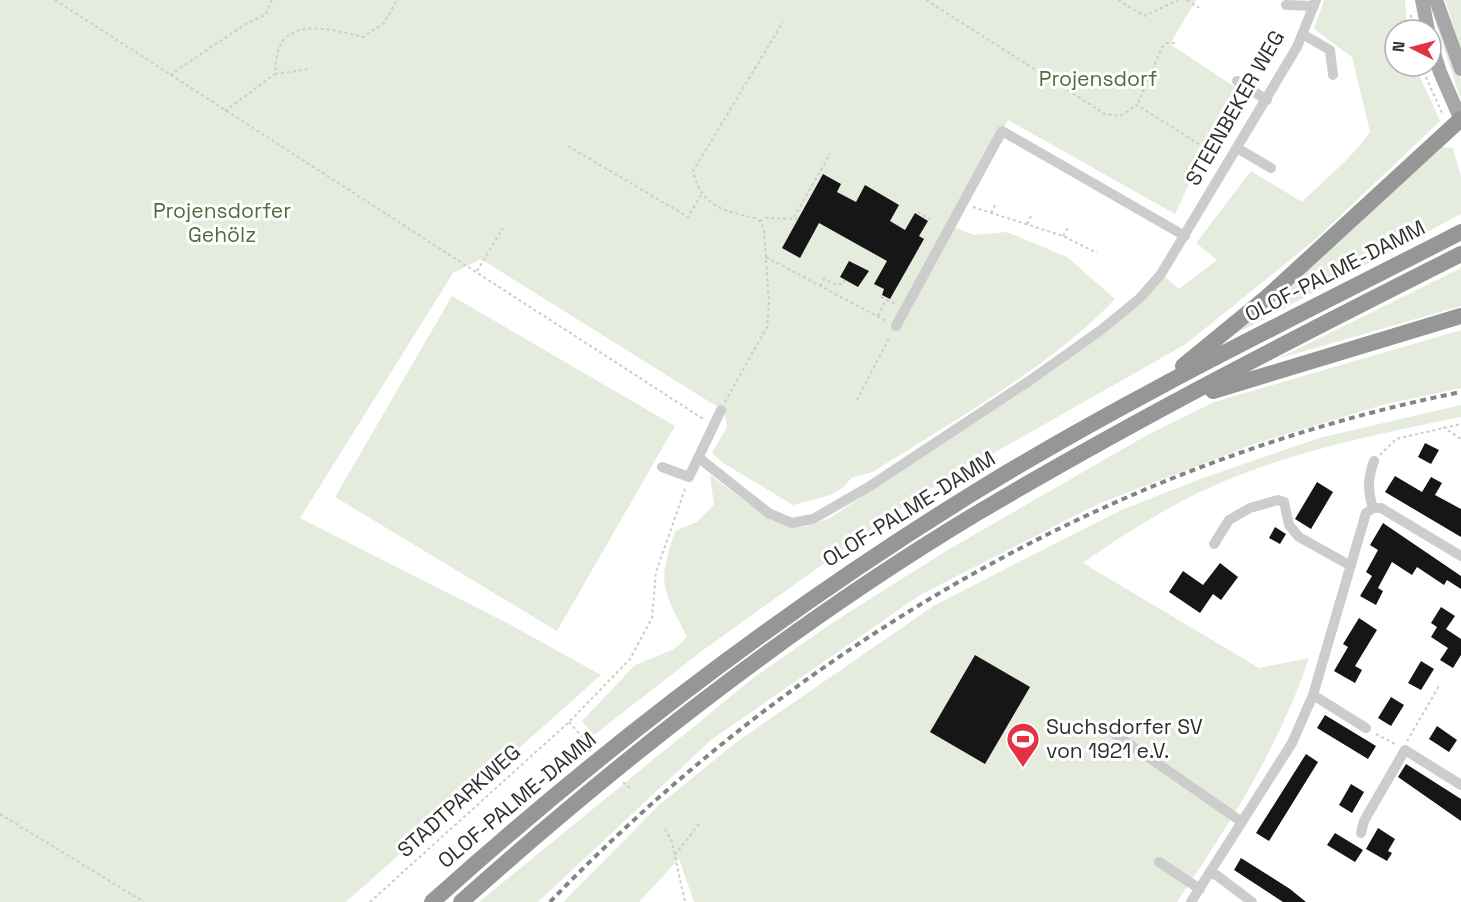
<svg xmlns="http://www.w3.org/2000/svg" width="1461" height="902" font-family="'Space Grotesk',sans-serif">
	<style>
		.green { fill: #e5ecdd }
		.building { fill: #161616 }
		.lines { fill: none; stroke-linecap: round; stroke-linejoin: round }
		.path { stroke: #ccc; stroke-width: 2; stroke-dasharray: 3 3; stroke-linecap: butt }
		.minor { stroke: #ccc; stroke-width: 10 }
		.major { stroke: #a7a7a7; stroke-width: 14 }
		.highway { stroke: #969696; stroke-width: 16 }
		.rail { stroke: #848484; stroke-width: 4; stroke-dasharray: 6 4.5; stroke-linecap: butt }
		.labels { text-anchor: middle; stroke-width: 6; stroke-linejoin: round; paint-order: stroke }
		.park-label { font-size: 21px; fill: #536a3c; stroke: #fff }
		.street-label { font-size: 21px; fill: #2f2f2f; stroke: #fff }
		.poi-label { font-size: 21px; fill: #2f2f2f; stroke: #fff; text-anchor: start }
	</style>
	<rect width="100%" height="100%" fill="#fff"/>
	<path class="green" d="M0 0H1196L1170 44 1235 87 1175 214 1008 120 947 224 974 235 1007 232 1067 257 1115 299C1051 367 952 421 873 472L851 478C840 497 813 499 793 505L723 463 712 453 727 427 724 411 481 259 453 273 300 518 507 623 601 675 346 902H0Z
		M1324 0H1405L1407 30H1395V66H1406L1409 73 1417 70 1440 121 1317 238 1186 344 918 496 702 651 594 735 582 721 635 665 674 649 687 637C662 587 657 586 675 531L697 522 714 505 710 475 772 521 804 527 830 518 1103 333 1165 277 1179 289 1217 260 1196 243 1251 171 1302 202C1325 179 1351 159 1370 132L1352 57 1314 29Z
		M1428 0H1431L1447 49 1461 79V100Z
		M1445 0H1461V49Z
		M1443 147 1453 148 1461 177V214L1230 337Z
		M1461 268V306L1277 359Z
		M452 296 675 426 557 631 335 497Z
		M1461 330V388L1386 404 1257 443 1098 504 920 595 711 740 538 902H479L752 679 832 623 946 551 1147 435 1214 402Z
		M1461 405V417C1386 432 1308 448 1237 476 1182 497 1130 530 1083 563L1259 668 1309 658C1279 747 1229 825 1177 902H694L679 859 639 902H563L658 806 735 743 935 605 1119 511 1200 479 1319 438Z"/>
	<path class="building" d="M823 174 841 184 837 192 856 202 865 185 899 205 890 221 905 230 915 213 928 221 919 236 924 239 890 299 882 295 884 289 874 284 887 261 819 223 800 258 782 248Z
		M849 261 869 271 858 287 840 277Z
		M1425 443 1439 450 1431 464 1418 457Z
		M1395 476 1422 492 1431 477 1442 483 1435 495 1461 509V537L1385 492Z
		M1317 482 1333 492 1311 529 1295 519Z
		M1383 523 1461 576V589L1447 580 1444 585 1417 567 1412 575 1392 562 1378 588 1383 591 1376 605 1360 596 1372 576 1366 572 1378 550 1370 545Z
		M1275 527 1286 534 1280 544 1269 538Z
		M1220 563 1238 577 1221 600 1213 594 1200 613 1169 592 1183 571 1203 585Z
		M1441 607 1455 616 1446 629 1461 639V655L1453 668 1440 660 1448 648 1431 637 1437 627 1431 623Z
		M1359 618 1377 630 1355 666 1362 670 1355 683 1334 671 1348 647 1343 644Z
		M975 655 1030 687 985 764 930 732Z
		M1421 661 1434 669 1421 690 1408 683Z
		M1391 697 1404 705 1391 726 1378 718Z
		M1325 715 1376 746 1368 759 1317 728Z
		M1437 726 1457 740 1449 752 1429 739Z
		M1306 754 1318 762 1269 841 1256 833Z
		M1406 764 1461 799V821L1398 777Z
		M1351 784 1364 792 1352 813 1339 805Z
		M1378 828 1395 839 1388 851 1392 853 1387 861 1366 849Z
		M1335 833 1363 850 1355 862 1327 845Z
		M1241 858 1290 889 1306 902H1283L1234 870Z"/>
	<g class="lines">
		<path class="path" d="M55 0 705 420
			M926 0 1105 114 1120 116 1137 105 1218 156
			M1118 0 1144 16 1178 0
			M1187 0 1199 8
			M1411 15 1412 30
			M1421 66 1443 115
			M275 74 310 69
			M170 75 244 25 265 15 272 0
			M1138 103 1162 47 1167 43H1177
			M225 111 275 74C276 64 276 51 282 42 299 18 340 32 363 37L384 23 397 0
			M568 146 688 217 701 195
			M973 207 1063 236 1097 253
			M918 212 930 219
			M991 213 995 205
			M794 217 830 154
			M760 221 766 218 798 219
			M1027 224 1031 216
			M1063 236 1069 226
			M766 257 888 322
			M477 271 503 228
			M820 286 824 279 835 284H843L845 280
			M881 297 895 304
			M878 316 886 300
			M857 400 890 336
			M725 402 767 327 769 303 764 230 760 221 755 218C723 211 701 206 693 171L783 22
			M1443 427 1461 439
			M1380 455 1396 439 1461 424
			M569 722 586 741
			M1376 734 1395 744
			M1407 741 1439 686
			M623 782 630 788
			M0 814 144 902
			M665 829 672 842 685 902
			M675 855 699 824
			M370 902 569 722 630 659 652 618 656 572 686 486"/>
		<path class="minor" d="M1286 5 1314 6
			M1302 34 1330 50 1333 75
			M1237 81 1267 100
			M1237 148 1271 168
			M896 326 1002 131 1185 236
			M699 458 770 514 792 523 813 519 870 486 1029 381 1101 330 1140 298 1161 274 1297 47 1316 0
			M662 467 689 477 721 410
			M1373 508H1381L1461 556
			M1373 508C1367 490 1368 478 1374 461
			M1214 544 1229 520 1250 508 1278 500 1284 502 1289 525 1299 537 1351 566
			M1313 695 1366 728
			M1109 730 1242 822
			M1361 833 1364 821 1405 750 1461 785
			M1159 862 1200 889
			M1211 871 1252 902
			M1191 902 1292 743 1313 695 1366 513 1373 508"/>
		<path class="major" d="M1422 0 1428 30
			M1436 0 1461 69
			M1431 44 1440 72 1461 120"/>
		<path class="highway" d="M1183 366 1266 298 1461 119
			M1213 391 1461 316
			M432 902C601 750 782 611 975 492 1131 396 1298 316 1461 232
			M461 902C622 758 794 623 979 512 1136 419 1298 336 1461 254"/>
		<path class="rail" d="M550 902C796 646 1112 462 1461 392"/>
	</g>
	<defs>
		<symbol id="stadium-pin" viewBox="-11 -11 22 30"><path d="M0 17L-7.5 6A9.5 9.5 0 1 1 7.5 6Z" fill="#e43245" stroke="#fff"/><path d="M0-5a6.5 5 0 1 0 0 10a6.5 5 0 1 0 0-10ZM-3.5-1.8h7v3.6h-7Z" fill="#fff"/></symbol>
	</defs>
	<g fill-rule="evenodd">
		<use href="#stadium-pin" x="1004" y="720" width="38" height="52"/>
	</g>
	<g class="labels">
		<g class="park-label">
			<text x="1098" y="86">Projensdorf</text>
			<text x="222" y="218">Projensdorfer<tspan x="222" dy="24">Gehölz</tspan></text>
		</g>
		<g class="street-label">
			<text transform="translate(1235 108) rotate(-60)" y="7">STEENBEKER WEG</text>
			<text transform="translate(1335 271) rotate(-27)" y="7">OLOF-PALME-DAMM</text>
			<text transform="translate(909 509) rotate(-32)" y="7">OLOF-PALME-DAMM</text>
			<text transform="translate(517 800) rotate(-40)" y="7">OLOF-PALME-DAMM</text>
			<text transform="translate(459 801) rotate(-42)" y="7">STADTPARKWEG</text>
		</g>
		<g class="poi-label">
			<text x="1046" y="734">Suchsdorfer SV<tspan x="1046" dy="24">von 1921 e.V.</tspan></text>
		</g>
	</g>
	<g transform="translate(1413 48) rotate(276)"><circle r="28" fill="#ffffff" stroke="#acacac" stroke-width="1.5"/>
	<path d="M0-4.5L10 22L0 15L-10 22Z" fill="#e43245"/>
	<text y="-9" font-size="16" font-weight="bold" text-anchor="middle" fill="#2f2f2f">N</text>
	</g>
</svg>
